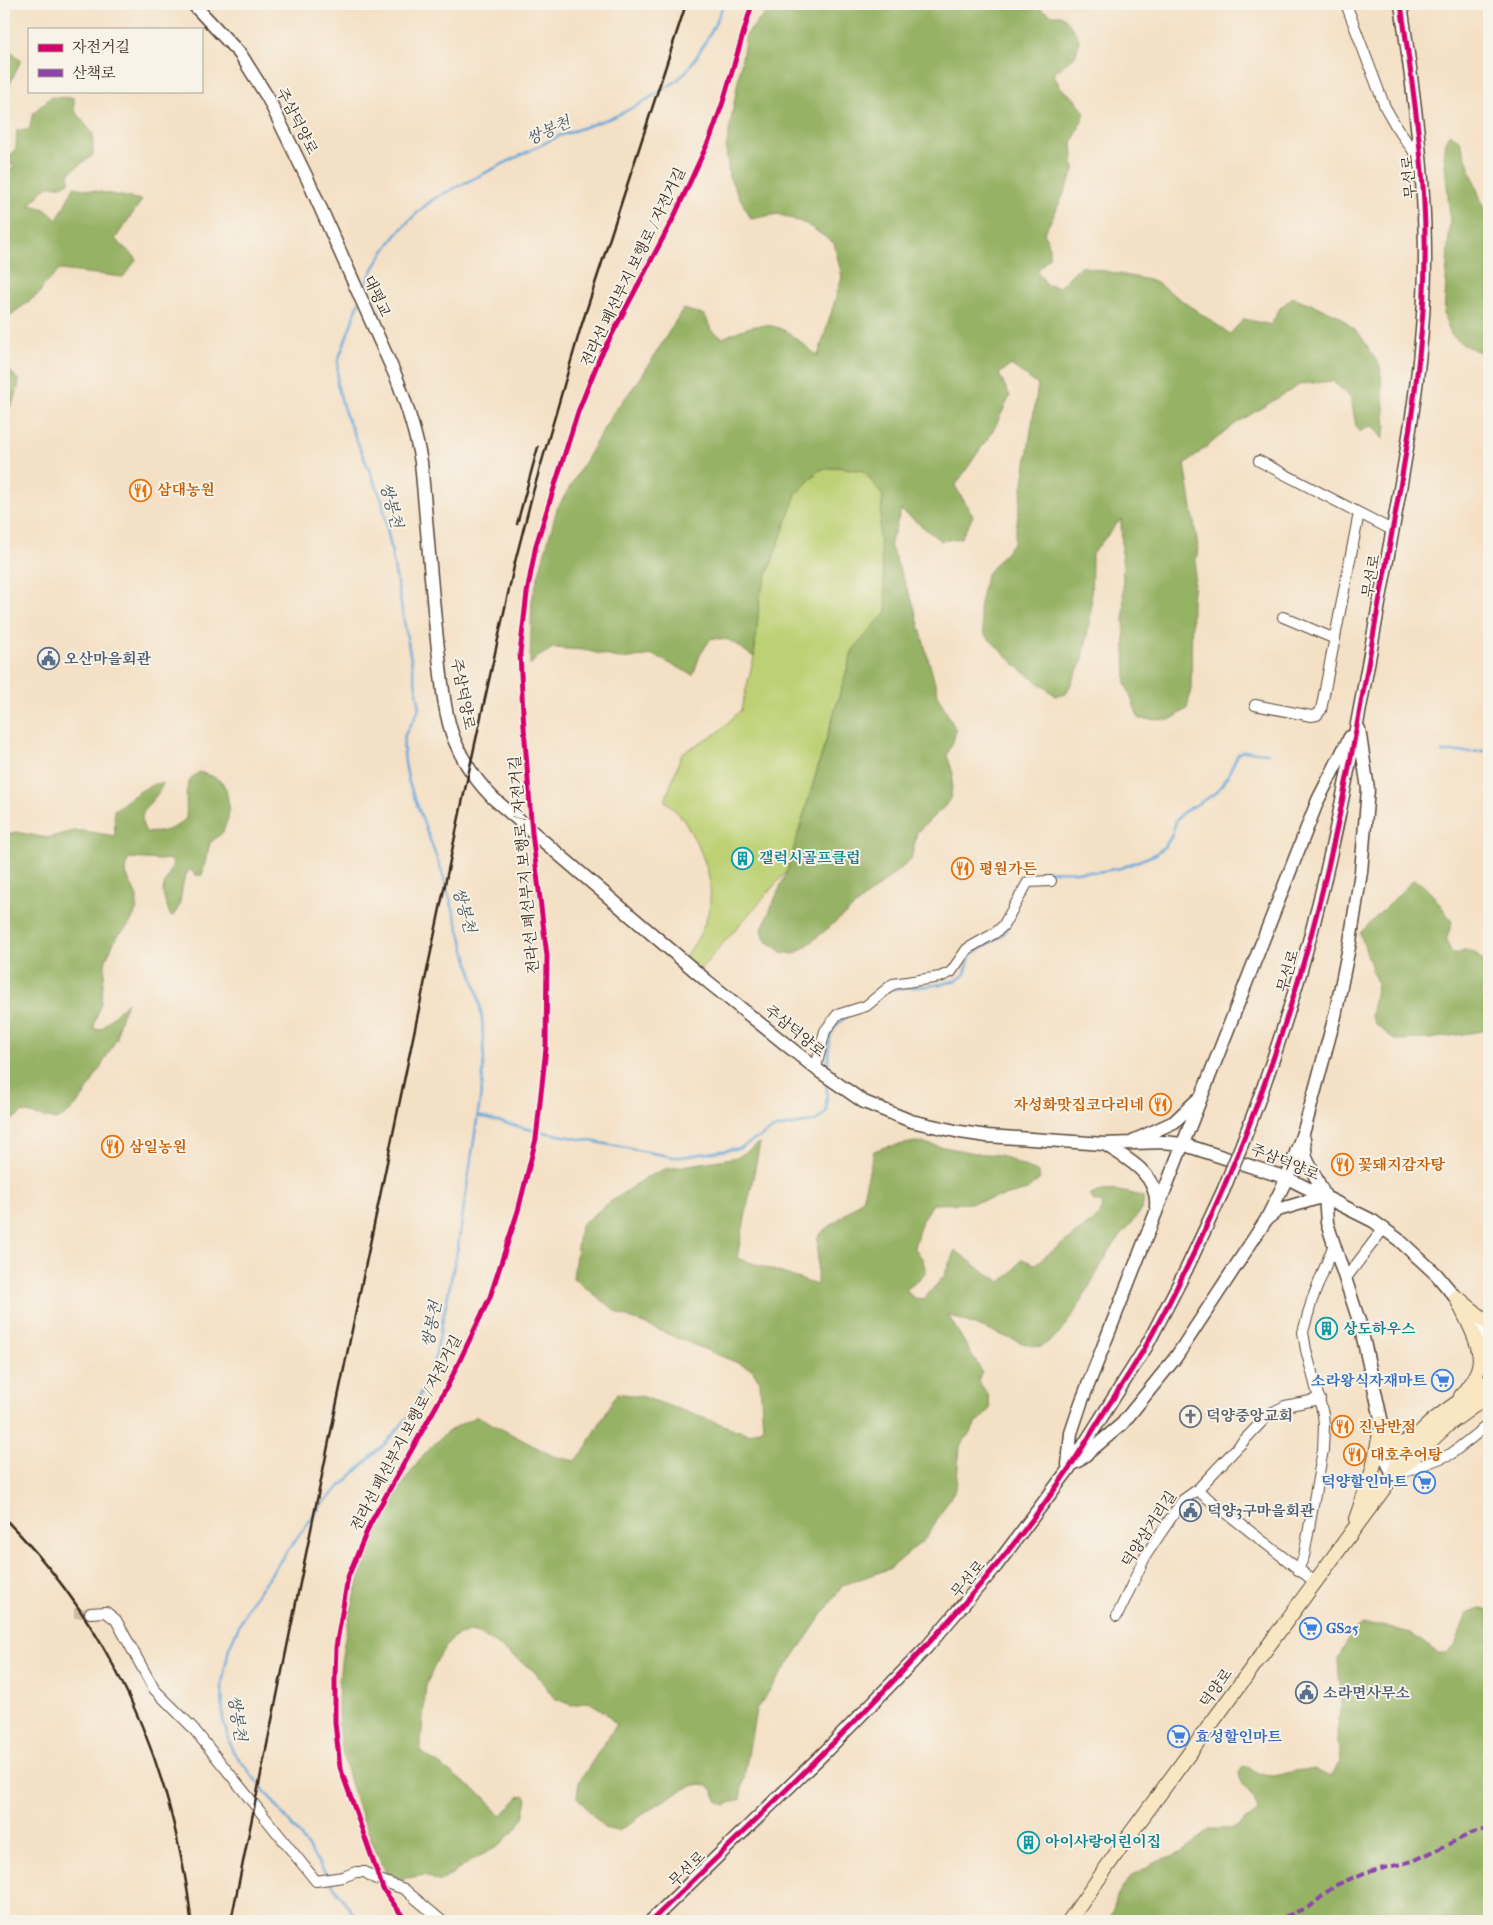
<svg xmlns="http://www.w3.org/2000/svg" width="1493" height="1925" font-family="'IM FELL French Canon','Noto Serif KR',serif">
	<style>
		.green { fill: #bdd073; stroke: #7c7d48 }
		.forest { fill: #96b265; stroke: #686e42 }
		.lines { fill: none; stroke-linecap: round; stroke-linejoin: round }
		.stream { stroke: #65a7d9; stroke-width: 2.5 }
		.minor-tunnel { stroke: #cfbca4; stroke-width: 10; stroke-dasharray: 10 5; stroke-linecap: butt }
		.minor-casing { stroke: #574537; stroke-width: 12 }
		.tertiary-casing { stroke: #574537; stroke-width: 15 }
		.secondary-casing { stroke: #574537; stroke-width: 16 }
		.minor { stroke: #fff; stroke-width: 10 }
		.tertiary { stroke: #fff; stroke-width: 12 }
		.secondary { stroke: #f9e7c3; stroke-width: 14 }
		.rail { stroke: #3b2a1e; stroke-width: 2.5 }
		.tertiary-bridge-casing { stroke: #574537; stroke-width: 15; stroke-linecap: butt }
		.tertiary-bridge { stroke: #fff; stroke-width: 12 }
		.quiet { stroke: #8e44ad; stroke-width: 4; stroke-dasharray: 8 4; stroke-linecap: butt }
		.cycleway-casing { stroke: #f7f3e8; stroke-width: 8 }
		.cycleway { stroke: #d6006c; stroke-width: 5 }
		.labels { text-anchor: middle; stroke-width: 4; stroke-linejoin: round; paint-order: stroke }
		.street-label { font-size: 15px; fill: #3b2a1e; stroke: #f7f3e8 }
		.food-label { font-size: 15px; font-weight: bold; fill: #c56008; stroke: #f7f3e8; text-anchor: start }
		.service-label { font-size: 15px; font-weight: bold; fill: #4e5e75; stroke: #f7f3e8; text-anchor: start }
		.culture-label { font-size: 15px; font-weight: bold; fill: #0d838f; stroke: #f7f3e8; text-anchor: start }
		.shop-label { font-size: 15px; font-weight: bold; fill: #366cbe; stroke: #f7f3e8; text-anchor: end }
		.worship-label { font-size: 15px; font-weight: bold; fill: #5b616d; stroke: #f7f3e8; text-anchor: start }
		.water-label { font-size: 16px; font-style: italic; fill: #4a565f; stroke: #f7f3e8 }
	</style>
	<rect width="100%" height="100%" fill="#f7f3e8"/>
	<filter id="ink" filterUnits="userSpaceOnUse"><feTurbulence type="fractalNoise" baseFrequency=".02" numOctaves="2"/><feDisplacementMap in="SourceGraphic" scale="10" xChannelSelector="R" yChannelSelector="G"/><feConvolveMatrix kernelMatrix="1 2 1 2 8 2 1 2 1" color-interpolation-filters="sRGB"/></filter>
	<filter id="wash" filterUnits="userSpaceOnUse"><feTurbulence type="fractalNoise" baseFrequency=".0096" numOctaves="4" result="noise"/><feDisplacementMap in="SourceGraphic" scale="20" xChannelSelector="R" yChannelSelector="G"/><feGaussianBlur stdDeviation="1.12" result="paint"/><feColorMatrix in="noise" values="0 0 0 0 0 0 0 0 0 0 0 0 0 0 0 0 0 1.4 0 .05"/><feComposite in="paint" operator="in"/></filter>
	<g filter="url(#wash)">
		<rect width="100%" height="100%" fill="#f4e0c5"/>
		<path class="green" d="M838 467 864 471 883 496 879 535 887 611 853 650 787 871 697 973 682 960C715 921 719 885 695 840 691 834 688 826 684 820 679 813 671 807 665 801L682 753 717 733 741 710 754 657 760 595 796 494 819 470Z"/>
		<path class="forest" d="M776 4H1036L1042 10 1052 15H1061L1067 20 1079 39 1076 55 1053 74 1061 88 1073 97 1085 113 1072 143 1074 171 1054 215 1044 233 1049 245V257L1037 271 1047 285 1059 287 1080 266 1154 281 1230 334 1244 319 1271 325 1280 308 1293 297 1338 315 1361 336 1380 366 1386 427 1383 439 1372 425 1359 432 1356 426 1351 398 1333 381 1301 384 1235 424 1185 464 1198 547 1192 599 1191 689 1187 709 1170 720 1139 719 1126 684 1121 519 1092 554 1091 614 1083 659 1066 694 1056 696 1019 668 984 634 979 609 986 575 1014 542 1038 385 1011 365 999 374 1010 396 994 429 955 486 973 516 961 538 941 541 901 510 890 545 913 603 939 698 956 730 953 742 947 755 953 773 951 797 945 806 917 832 911 860 804 948 794 954 782 952 765 940 762 929 787 871 853 650 887 611 879 535 883 496 864 471 838 467 819 470 796 494 760 595 754 657 729 640 711 638 700 655 693 675 653 655 622 659 584 650 553 648 538 657 530 665 532 599 557 509 613 413 640 379 683 309 705 315 711 330 723 338C746 327 767 318 790 334 800 340 809 350 818 356L842 277 834 243 806 224 778 214 751 219 729 177 726 149 746 35 770 8Z
			M4 45 21 60 4 96Z
			M51 97 74 98V110L93 134V155L70 172 69 182 61 186H47L30 205 45 209 57 220 74 187 142 200 115 239 137 259 123 277 60 270 44 285 40 293 4 320V175L15 166 5 163 16 148 17 130H29L33 113Z
			M1450 134 1460 141 1489 223V359L1486 355 1464 345 1452 336 1444 316 1450 216 1444 154 1446 142Z
			M4 364 19 381C17 395 14 404 4 413Z
			M199 772 212 776 222 782 226 789 229 806 228 818 223 832 210 843 202 875H195L190 869C178 882 185 903 173 916L170 915C168 908 163 898 163 891 164 881 171 872 173 862L169 859 161 860 131 858 127 862 126 874 137 897V909L129 925 116 938 106 959 101 1003 94 1024 95 1030 103 1028 107 1022 127 1002 119 1023 117 1038 84 1096 73 1109 64 1116 56 1120 23 1112 9 1122 4 1132V836L16 832 47 838 73 831H85L115 836 114 810C128 801 146 783 163 783 158 802 132 809 146 832 159 834 177 829 186 818 188 800 181 783 199 772Z
			M1413 880C1427 883 1444 910 1452 922L1446 941 1452 953H1459L1466 950 1474 952 1489 967V985L1481 990 1482 996 1489 1002V1030L1430 1039 1395 1040 1375 1024 1371 1016 1377 984 1360 933Z
			M916 1142 975 1153 1000 1155 1037 1172 1040 1179 1027 1190 1005 1196 970 1203 932 1204 922 1220 914 1247 923 1260 926 1273 906 1290 914 1298 924 1299 944 1276 955 1250 979 1268 1001 1282 1013 1272 1022 1259 1035 1264 1100 1216 1102 1203 1094 1201 1089 1196C1106 1186 1127 1192 1144 1197L1142 1210 1111 1248 1076 1310 1059 1334 1041 1347 1028 1345 948 1315 982 1372 978 1380 988 1395 990 1409 976 1424 960 1446 956 1488 926 1538 891 1568 843 1585 756 1710 740 1799 725 1805 718 1802C715 1796 713 1788 707 1785 686 1778 638 1821 617 1831L604 1828 577 1797 579 1782 616 1725 605 1712 589 1702 571 1705 554 1698 534 1671 493 1642 473 1631 453 1637 438 1658 426 1685 420 1751 486 1798 501 1816 519 1797 524 1795 527 1799 523 1818 516 1829 497 1847 474 1859 440 1882 425 1875 401 1879 386 1873C366 1829 344 1778 339 1730 331 1640 374 1495 444 1435 453 1427 466 1422 477 1416L553 1456 575 1461 584 1451 617 1393 644 1397 749 1434 763 1427 760 1382 752 1369 620 1314 573 1278 580 1226 606 1205 645 1178 665 1169 738 1157 760 1143 737 1258 817 1285 818 1236 862 1200 874 1151 885 1147Z
			M1480 1609 1489 1610V1921H1109L1117 1897 1129 1878 1157 1861 1183 1852 1209 1829H1233L1258 1812C1256 1793 1240 1788 1239 1773L1242 1768 1248 1767C1275 1786 1283 1768 1312 1770 1318 1770 1325 1775 1331 1777L1340 1761 1337 1733 1341 1704 1338 1659 1350 1636 1356 1629 1363 1625H1382L1410 1633 1438 1653H1446L1456 1643 1467 1614Z"/>
		<g class="lines">
			<path class="stream" d="M362 292C378 254 402 223 435 198L559 136 616 116 640 104 675 82 685 73 697 56 712 30 724 4
				M1442 752H1473L1489 750
				M1037 879 1047 871 1097 872 1121 868 1156 854 1166 845 1172 835 1176 821 1182 813 1216 793 1227 777 1238 754 1243 751 1268 753
				M892 990C909 986 952 987 963 976 968 971 967 961 971 954L1002 936 1011 922
				M828 1071C830 1048 824 1030 847 1017
				M478 1116 528 1129 673 1157H682L740 1148 776 1128 816 1121 826 1112 827 1081
				M327 1875 298 1833 232 1750 223 1720 222 1684 229 1648 239 1626 250 1603 280 1561 322 1504 386 1443 408 1417 424 1386 435 1358 458 1246 482 1087 484 1058 482 1019 478 994 442 872 409 783C406 770 401 747 405 735 410 723 419 717 419 703L382 500 345 413 337 384 338 361 359 302
				M331 1882 358 1921"/>
		</g>
	</g>
	<g filter="url(#ink)">
		<g class="lines">
			<path class="minor-tunnel" d="M4 1500 5 1498
				M74 1613H90"/>
			<defs>
				<path id="minor" d="M1346 4 1385 107 1397 128 1420 160
					M1259 461 1392 530
					M1283 617 1335 639
					M1255 705 1311 716 1317 715 1321 710 1359 513
					M816 1067 825 1031 837 1015 866 1006 893 984 940 977 951 972 967 949 995 933 1003 926 1028 882 1051 881
					M1346 1278 1384 1228
					M1397 1475 1451 1454 1489 1424
					M1197 1490 1315 1582
					M1298 1570 1304 1556 1323 1450 1324 1426 1323 1414 1306 1350 1303 1332 1312 1300 1334 1244
					M90 1613 106 1612 116 1620 154 1689 192 1727 316 1881 343 1877 356 1872H365L374 1878 404 1889 442 1921
					M1117 1616 1146 1555 1183 1500 1197 1490 1269 1414 1285 1406 1320 1399"/>
				<path id="tertiary" d="M193 4 241 55 268 98 308 180 397 379C407 406 416 433 421 462 427 524 431 587 438 649 442 679 443 710 454 739 463 762 476 781 494 799L707 981 819 1071 864 1102 911 1121 960 1132 987 1136 1104 1144 1163 1142 1182 1144 1287 1178 1373 1221 1399 1240 1436 1274 1465 1309 1489 1343
					M1244 1139C1282 1041 1312 941 1334 838 1352 757 1366 675 1381 593 1401 483 1425 370 1425 258 1425 173 1413 88 1401 4
					M1304 1139 1306 1158 1325 1196 1327 1223 1360 1324 1382 1423 1383 1452 1393 1476
					M1135 1140 1174 1122 1197 1100
					M1104 1144C1128 1159 1159 1175 1156 1207
					M1268 1218 1278 1210 1325 1196
					M1077 1462 1122 1424 1176 1357 1266 1220 1287 1178 1305 1127 1335 1016 1350 942 1361 872 1368 789 1359 729
					M1068 1465 1071 1433 1081 1403 1318 800 1350 737
					M651 1921 824 1753 926 1648 996 1566 1068 1470 1146 1347 1186 1270 1223 1191"/>
				<path id="secondary" d="M1456 1297C1464 1315 1484 1347 1479 1366 1477 1377 1468 1387 1461 1396
					M1459 1299 1489 1324
					M1382 1423C1391 1443 1395 1449 1416 1437
					M1395 1470C1410 1429 1455 1405 1489 1381
					M1356 1519 1373 1469 1382 1423
					M1069 1921 1125 1841 1393 1476 1450 1423 1489 1395"/>
			</defs>
			<use href="#minor" class="minor-casing"/>
			<use href="#tertiary" class="tertiary-casing"/>
			<use href="#secondary" class="secondary-casing"/>
			<use href="#minor" class="minor"/>
			<use href="#tertiary" class="tertiary"/>
			<use href="#secondary" class="secondary"/>
			<path class="rail" d="M517 524 538 447
				M4 1518C93 1607 152 1720 178 1843 184 1869 189 1895 191 1921
				M231 1921 337 1402 462 803 515 562 533 492 580 330 686 4"/>
			<defs>
				<path id="tertiary-bridge" d="M1223 1191 1244 1139"/>
			</defs>
			<use href="#tertiary-bridge" class="tertiary-bridge-casing"/>
			<use href="#tertiary-bridge" class="tertiary-bridge"/>
			<path class="quiet" d="M1274 1921 1311 1906 1334 1886 1364 1873 1413 1861 1468 1835 1489 1828"/>
			<defs>
				<path id="cycleway" d="M406 1921 383 1889 340 1767 335 1723V1676L336 1647 342 1613 348 1577 370 1524 448 1385 490 1297 518 1211 536 1139 546 1048 547 956 532 833 523 713 520 653 527 593 536 545 578 412 600 357 673 219 711 136 723 102 752 4
					M651 1921C721 1854 791 1786 859 1717 934 1639 1007 1560 1068 1470 1082 1449 1095 1427 1108 1406 1122 1385 1136 1364 1148 1342 1207 1235 1255 1121 1291 1004 1331 877 1354 745 1377 614 1398 498 1423 380 1425 262 1427 176 1413 89 1401 4"/>
			</defs>
			<use href="#cycleway" class="cycleway-casing"/>
			<use href="#cycleway" class="cycleway"/>
		</g>
	</g>
	<defs>
		<symbol id="restaurant-ring" viewBox="-11 -11 22 22"><circle r="9.5" fill="#f7f3e8" stroke="#e8710a" stroke-width="1.5"/><path d="M-5-6h1v4h1v-4h1v4h1v-4h1v5L-1.5 .5V6h-2V.5L-5-1ZM5-6V6H3V1.5H1.5Q1.5-4 5-6Z" fill="#e8710a"/></symbol>
		<symbol id="civic-ring" viewBox="-11 -11 22 22"><circle r="9.5" fill="#f7f3e8" stroke="#5c6f8a" stroke-width="1.5"/><path d="M-.6-6.5H3V-4.5H.6V-3L4-1V1h2V6H-6V1h2V-1L-.6-3ZM-1.2 2.5V6h2.4V2.5Z" fill="#5c6f8a"/></symbol>
		<symbol id="building-ring" viewBox="-11 -11 22 22"><circle r="9.5" fill="#f7f3e8" stroke="#0f9aa8" stroke-width="1.5"/><path d="M-4-6H4V6H1V3H-1V6H-4ZM-2.5-4.3h1.7v1.8h-1.7ZM.8-4.3h1.7v1.8H.8ZM-2.5-1h1.7V.8h-1.7ZM.8-1h1.7V.8H.8Z" fill="#0f9aa8"/></symbol>
		<symbol id="supermarket-ring" viewBox="-11 -11 22 22"><circle r="9.5" fill="#f7f3e8" stroke="#3f7fe0" stroke-width="1.5"/><path d="M-6-5.5h2.5l.6 2H6L4.5 2H-2.5L-4.4-4H-6ZM-1.5 3.2a1.3 1.3 0 1 0 .1 0ZM3 3.2a1.3 1.3 0 1 0 .1 0Z" fill="#3f7fe0"/></symbol>
		<symbol id="church-ring" viewBox="-11 -11 22 22"><circle r="9.5" fill="#f7f3e8" stroke="#6b7280" stroke-width="1.5"/><path d="M-1.2-6h2.4v3.5h3.3v2.4h-3.3V6h-2.4V-.1h-3.3v-2.4h3.3Z" fill="#6b7280"/></symbol>
	</defs>
	<g fill-rule="evenodd">
		<use href="#restaurant-ring" x="128" y="478" width="25" height="25"/>
		<use href="#civic-ring" x="36" y="646" width="25" height="25"/>
		<use href="#building-ring" x="730" y="846" width="25" height="25"/>
		<use href="#restaurant-ring" x="950" y="856" width="25" height="25"/>
		<use href="#restaurant-ring" x="1148" y="1092" width="25" height="25"/>
		<use href="#restaurant-ring" x="100" y="1134" width="25" height="25"/>
		<use href="#restaurant-ring" x="1330" y="1152" width="25" height="25"/>
		<use href="#building-ring" x="1314" y="1316" width="25" height="25"/>
		<use href="#supermarket-ring" x="1430" y="1368" width="25" height="25"/>
		<use href="#church-ring" x="1178" y="1404" width="25" height="25"/>
		<use href="#restaurant-ring" x="1330" y="1414" width="25" height="25"/>
		<use href="#restaurant-ring" x="1342" y="1442" width="25" height="25"/>
		<use href="#supermarket-ring" x="1412" y="1470" width="25" height="25"/>
		<use href="#civic-ring" x="1178" y="1498" width="25" height="25"/>
		<use href="#supermarket-ring" x="1298" y="1616" width="25" height="25"/>
		<use href="#civic-ring" x="1294" y="1680" width="25" height="25"/>
		<use href="#supermarket-ring" x="1166" y="1724" width="25" height="25"/>
		<use href="#building-ring" x="1016" y="1830" width="25" height="25"/>
	</g>
	<g class="labels">
		<g class="street-label">
			<text transform="translate(297 121) rotate(63)" y="5">주삼덕양로</text>
			<text transform="translate(1409 177) rotate(-95)" y="5">무선로</text>
			<text transform="translate(633 267) rotate(-64)" y="5">전라선 폐선부지 보행로 / 자전거길</text>
			<text transform="translate(377 296) rotate(65)" y="5">대평교</text>
			<text transform="translate(1371 576) rotate(-80)" y="5">무선로</text>
			<text transform="translate(463 694) rotate(79)" y="5">주삼덕양로</text>
			<text transform="translate(524 865) rotate(-95)" y="5">전라선 폐선부지 보행로 / 자전거길</text>
			<text transform="translate(1288 971) rotate(-74)" y="5">무선로</text>
			<text transform="translate(795 1031) rotate(39)" y="5">주삼덕양로</text>
			<text transform="translate(1285 1162) rotate(22)" y="5">주삼덕양로</text>
			<text transform="translate(406 1433) rotate(-62)" y="5">전라선 폐선부지 보행로 / 자전거길</text>
			<text transform="translate(1149 1529) rotate(-57)" y="5">덕양삼거리길</text>
			<text transform="translate(968 1579) rotate(-50)" y="5">무선로</text>
			<text transform="translate(1216 1688) rotate(-54)" y="5">덕양로</text>
			<text transform="translate(687 1869) rotate(-44)" y="5">무선로</text>
		</g>
		<g class="food-label">
			<text x="157" y="495">삼대농원</text>
			<text x="979" y="874">평원가든</text>
			<text x="1144" y="1110" text-anchor="end">자성화맛집코다리네</text>
			<text x="129" y="1152">삼일농원</text>
			<text x="1358" y="1170">꽃돼지감자탕</text>
			<text x="1358" y="1432">진남반점</text>
			<text x="1370" y="1460">대호추어탕</text>
		</g>
		<g class="service-label">
			<text x="64" y="664">오산마을회관</text>
			<text x="1207" y="1516">덕양3구마을회관</text>
			<text x="1323" y="1698">소라면사무소</text>
		</g>
		<g class="culture-label">
			<text x="759" y="863">갤럭시골프클럽</text>
			<text x="1343" y="1334">상도하우스</text>
			<text x="1045" y="1847">아이사랑어린이집</text>
		</g>
		<g class="shop-label">
			<text x="1427" y="1386">소라왕식자재마트</text>
			<text x="1408" y="1487">덕양할인마트</text>
			<text x="1326" y="1633" text-anchor="start">GS25</text>
			<text x="1195" y="1742" text-anchor="start">효성할인마트</text>
		</g>
		<g class="worship-label">
			<text x="1206" y="1421">덕양중앙교회</text>
		</g>
		<g class="water-label">
			<text transform="translate(548 130) rotate(-24)" y="6">쌍봉천</text>
			<text transform="translate(392 505) rotate(75)" y="6">쌍봉천</text>
			<text transform="translate(465 910) rotate(74)" y="6">쌍봉천</text>
			<text transform="translate(431 1324) rotate(-79)" y="6">쌍봉천</text>
			<text transform="translate(238 1718) rotate(81)" y="6">쌍봉천</text>
		</g>
	</g>
	<rect width="1493" height="1925" fill="none" stroke="#f7f3e8" stroke-width="20"/>
	<rect x="28" y="28" width="175" height="65" fill="#f7f3e8" stroke="#aca397"/>
	<rect x="38" y="44" width="25" height="8" fill="#d6006c" stroke="#aca397"/>
	<text x="72" y="52" font-size="15" fill="#3b2a1e">자전거길</text>
	<rect x="38" y="69" width="25" height="8" fill="#8e44ad" stroke="#aca397"/>
	<text x="72" y="78" font-size="15" fill="#3b2a1e">산책로</text>
</svg>
